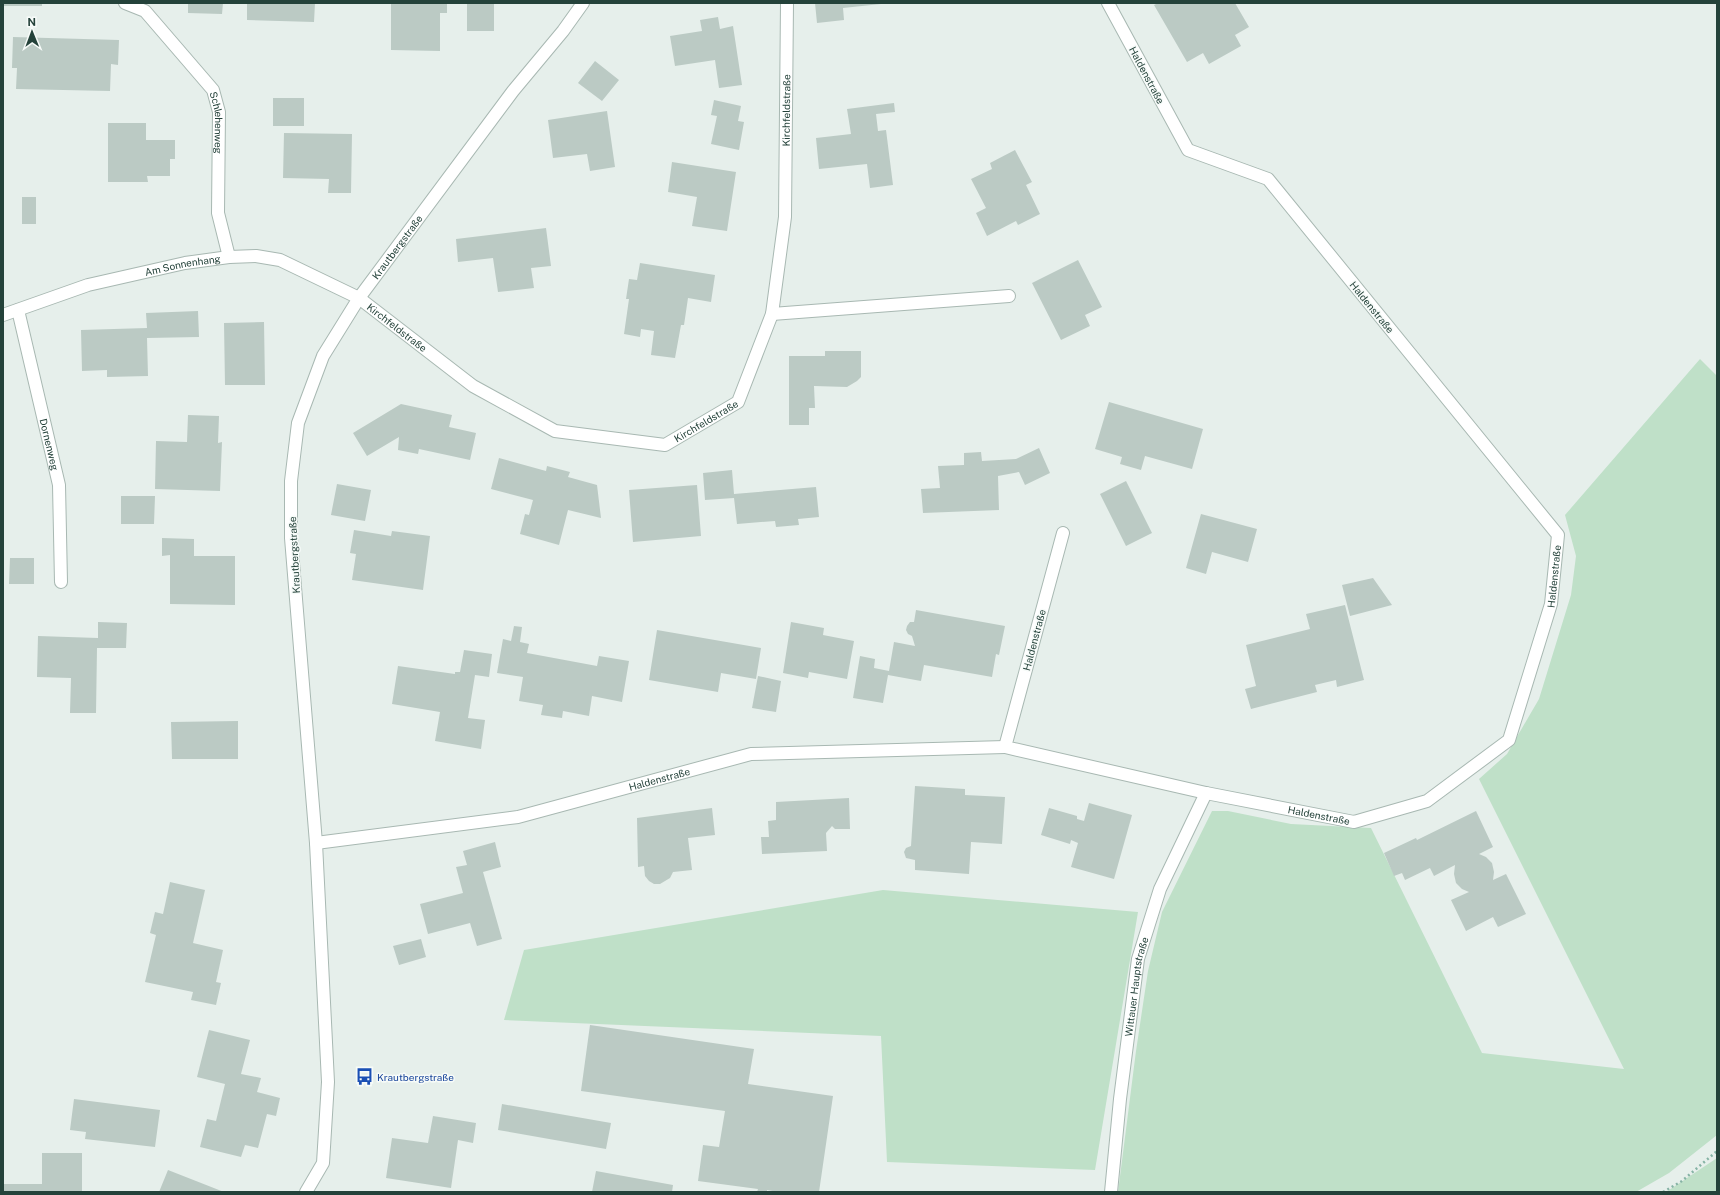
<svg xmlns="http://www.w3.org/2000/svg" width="1720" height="1195" font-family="'Public Sans',sans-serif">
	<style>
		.green { fill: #bfe0c8 }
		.building { fill: #bbcac4 }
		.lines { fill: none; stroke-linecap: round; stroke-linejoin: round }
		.minor-casing { stroke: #a8b8b2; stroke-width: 14 }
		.path { stroke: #86b3a5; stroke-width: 2.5; stroke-dasharray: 2 3; stroke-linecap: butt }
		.minor { stroke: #fff; stroke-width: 12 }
		.labels { text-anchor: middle; stroke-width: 3; stroke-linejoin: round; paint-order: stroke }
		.street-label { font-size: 10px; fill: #24423a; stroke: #f7fbf9 }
		.transit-label { font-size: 10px; fill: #164399; stroke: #f7fbf9; text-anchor: start }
	</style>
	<rect width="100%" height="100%" fill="#e6efeb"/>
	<path class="green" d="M1700 359 1717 376V1135L1669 1173 1636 1192H1118L1136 1051 1148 971 1162 912 1212 811H1228L1291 824 1371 828 1482 1053 1624 1069 1479 779 1507 754 1539 699 1571 595 1576 556 1565 515Z
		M883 890 1138 912 1095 1170 887 1162 881 1036 504 1020 524 950Z
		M1717 1158V1192H1666Z"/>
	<path class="building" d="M3 3H42V6H3Z
		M188 3H223L222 14 188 13Z
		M247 3H315L314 22 247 20Z
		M391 3H447V13H440V51L391 50Z
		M467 3H494V31H467Z
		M815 3H881V4L843 8 844 20 817 23Z
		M1158 3H1235L1249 27 1235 35 1241 46 1209 64 1203 53 1187 62 1154 5Z
		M718 17 720 29 733 26 742 85 719 88 715 60 675 66 670 36 702 31 700 20Z
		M13 37 119 40 118 65 111 64 110 91 16 89 17 68H12Z
		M595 61 619 80 602 101 578 83Z
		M273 98H304V126H273Z
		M714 100 741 106 738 121 744 122 739 150 711 144 717 116 711 115Z
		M894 103 895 112 876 114 878 131 886 130 893 185 870 188 867 164 819 169 816 138 851 134 847 109Z
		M607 111 615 167 590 171 587 154 553 158 548 120Z
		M108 123H146V140H175V159H170V176H147L148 182H108Z
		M284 133 352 134 351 193H328L329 179 283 178Z
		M1015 150 1032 182 1026 185 1040 214 1018 225 1016 221 987 236 976 213 986 208 971 179 992 169 990 163Z
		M672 162 736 172 727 231 692 226 697 197 668 192Z
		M22 197H36V224H22Z
		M546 228 551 266 531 268 534 288 498 292 493 258 458 262 456 239Z
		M1078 260 1102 307 1085 315 1090 326 1061 340 1032 283Z
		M640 263 715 275 711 302 688 298 684 325H681L675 358 651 355 654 331 641 329 640 337 624 334 629 299H626L629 279 637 280Z
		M198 311 199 337 147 338 148 376 107 377V370L82 371 81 330 147 328 146 313Z
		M264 322 265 385H225L224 323Z
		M825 351H861V377L857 381 847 387 814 386 815 408H809V425H789V356H825Z
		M1109 402 1203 429 1192 469 1145 456 1141 470 1120 464 1122 457 1095 449Z
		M401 404 452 415 449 427 476 433 470 460 419 449 418 454 398 450 399 437 367 456 353 433Z
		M188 415 219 416 218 443 222 442 220 491 155 489 156 441 187 442Z
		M1039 448 1050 473 1025 485 1019 472 998 476 999 510 923 513 921 489 940 488 938 466 964 465V453L981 452 982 461 1016 459Z
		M499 458 546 471 547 466 570 472 568 477 597 485 601 518 568 510 559 545 520 534 525 514 529 515 533 500 491 489Z
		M732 470 734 494 816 487 819 517 798 519 799 525 776 527 775 521 737 524 734 498 705 500 703 473Z
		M1126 481 1152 533 1126 546 1100 494Z
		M337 484 371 490 365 521 331 515Z
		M697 485 701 536 633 542 629 490Z
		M121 496H155L154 524H121Z
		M1201 514 1257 529 1248 562 1212 552 1206 574 1186 568Z
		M354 530 391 536 392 531 430 536 423 590 352 580 356 554 350 553Z
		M162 538 194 539V556H235V605L170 604V555L162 556Z
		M10 558H34V584H9Z
		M1373 578 1392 605 1350 616 1342 585Z
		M1345 605 1364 680 1337 687 1336 680 1315 685 1317 692 1251 709 1245 689 1256 686 1246 645 1310 629 1306 614Z
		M916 610 1005 626 999 655 996 654 992 677 924 665 921 681 888 675 883 703 853 698 860 656 875 659 874 668 889 671 894 642 915 646 912 636 908 634 906 630 907 626 910 622H914Z
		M98 622 127 623 126 648H97L96 713H70L71 678 37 677 38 636 98 638Z
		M791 622 824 628 823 635 854 641 847 679 809 672 808 678 783 673Z
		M514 626 522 627 520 642 529 644 527 653 597 666 599 656 629 661 622 702 592 696 589 716 563 711 562 718 541 715 543 705 519 701 523 677 497 673 503 639 511 641Z
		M657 630 761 648 756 679 721 673 718 692 649 680Z
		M464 650 492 654 489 677 475 675 468 718 485 720 481 749 435 741 440 712 392 704 398 666 455 674V672H460Z
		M758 676 781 681 776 712 752 708Z
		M238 721V759H172L171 722Z
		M915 786 965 789V795L1005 797 1002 844 971 842 969 874 915 870V860L906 858 904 852 906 848 911 846Z
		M849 798 850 829H835L832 826 826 833 827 851 762 854 761 837H769L768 821 776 820V802Z
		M1089 803 1132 815 1114 879 1071 867 1078 843 1071 840 1070 844 1041 835 1049 808 1077 816V819L1084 821Z
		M712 808 715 835 688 838 692 870 673 872 670 878 660 884H654L649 881 645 876 644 866 638 867 637 818Z
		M1476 811 1493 847 1479 854 1486 857 1492 863 1494 872 1493 880 1506 874 1526 914 1498 927 1493 917 1466 931 1451 900 1469 892 1462 889 1456 883 1454 874 1455 865 1434 876 1430 868 1405 880 1402 873 1394 876 1384 853 1416 838 1417 840Z
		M495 842 501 867 483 872 502 939 477 946 470 923 428 934 420 904 463 893 456 867 467 865 463 851Z
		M170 882 205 890 193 943 223 950 216 982 221 983 216 1005 191 1000 193 992 145 982 156 935 150 933 155 912 163 914Z
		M421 939 426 957 399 965 393 946Z
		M590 1025 754 1049 748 1084 833 1096 819 1192H778L767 1190V1192H757L758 1189 698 1181 703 1145 719 1147 725 1111 581 1091Z
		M209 1030 250 1040 241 1074 261 1078 257 1092 280 1098 276 1116 267 1114 258 1148 245 1145 241 1157 200 1147 207 1119 216 1121 225 1084 197 1077Z
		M74 1099 160 1110 155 1147 85 1139 86 1132 70 1130Z
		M502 1104 611 1123 606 1149 498 1130Z
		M433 1116 476 1123 473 1143 458 1140 451 1188 386 1178 392 1138 428 1143Z
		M42 1153H82V1192H3V1184H42Z
		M168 1170 224 1192H159Z
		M596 1171 673 1185 672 1192H592Z"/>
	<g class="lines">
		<defs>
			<g id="minor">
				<path id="s1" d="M125 3 145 11 213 90 219 112 218 213 229 257"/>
				<path id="s2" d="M18 310 59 485 61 582"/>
				<path d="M772 314 1009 296"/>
				<path id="s3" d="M3 315 88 285 185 263 229 257 256 256 280 260 359 298 473 386 555 431 665 445 738 402 772 314 785 217 787 3"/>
				<path id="s4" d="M1063 533 1005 747 1206 793 1354 822 1427 801 1509 740 1551 604 1558 535 1268 179 1188 150 1108 3"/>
				<path id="s5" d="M316 843 518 817 751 754 1005 747"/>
				<path id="s6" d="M306 1192 323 1163 328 1082 316 843 291 538V481L298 423 323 356 359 298 513 91 563 31 583 3"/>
				<path id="s7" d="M1111 1192 1120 1099 1138 959 1160 889 1206 793"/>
			</g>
		</defs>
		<use href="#minor" class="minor-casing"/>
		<path class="path" d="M1663 1192 1682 1181 1717 1151"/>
		<use href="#minor" class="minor"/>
	</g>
	<defs>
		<symbol id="bus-bare" viewBox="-9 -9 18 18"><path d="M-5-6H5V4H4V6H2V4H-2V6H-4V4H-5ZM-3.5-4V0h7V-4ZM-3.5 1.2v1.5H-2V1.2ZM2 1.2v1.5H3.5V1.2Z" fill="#1a4fb4" stroke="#f7fbf9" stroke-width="2.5" paint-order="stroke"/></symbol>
	</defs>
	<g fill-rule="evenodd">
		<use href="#bus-bare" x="352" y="1064" width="25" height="25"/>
	</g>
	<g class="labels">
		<g class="street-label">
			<text transform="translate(1147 75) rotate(62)" y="4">Haldenstraße</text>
			<text dy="4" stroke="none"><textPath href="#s3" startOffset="1105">Kirchfeldstraße</textPath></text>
			<text dy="4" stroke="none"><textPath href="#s1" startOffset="159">Schlehenweg</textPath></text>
			<text dy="4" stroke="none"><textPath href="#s6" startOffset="979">Krautbergstraße</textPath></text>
			<text dy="4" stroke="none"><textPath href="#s3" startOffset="187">Am Sonnenhang</textPath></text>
			<text transform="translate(1372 307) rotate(51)" y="4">Haldenstraße</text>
			<text dy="4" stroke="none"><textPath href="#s3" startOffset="421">Kirchfeldstraße</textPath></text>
			<text dy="4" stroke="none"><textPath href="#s3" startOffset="769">Kirchfeldstraße</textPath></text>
			<text dy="4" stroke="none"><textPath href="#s2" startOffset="138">Dornenweg</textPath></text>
			<text transform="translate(294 555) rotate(-93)" y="4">Krautbergstraße</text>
			<text dy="4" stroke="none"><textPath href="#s4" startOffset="927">Haldenstraße</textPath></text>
			<text transform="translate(1034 640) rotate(-75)" y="4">Haldenstraße</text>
			<text dy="4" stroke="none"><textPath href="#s5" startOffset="350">Haldenstraße</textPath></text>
			<text dy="4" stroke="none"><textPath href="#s4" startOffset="543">Haldenstraße</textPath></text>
			<text dy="4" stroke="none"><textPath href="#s7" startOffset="207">Wittauer Hauptstraße</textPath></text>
		</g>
		<g class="transit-label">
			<text x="377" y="1081">Krautbergstraße</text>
		</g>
	</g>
	<rect width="1720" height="1195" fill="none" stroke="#24423a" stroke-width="8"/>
	<g transform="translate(32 32) rotate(359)" stroke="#f7fbf9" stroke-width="3" paint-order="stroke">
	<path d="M0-3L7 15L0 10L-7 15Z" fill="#24423a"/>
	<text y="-6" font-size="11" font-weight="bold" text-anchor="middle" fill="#24423a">N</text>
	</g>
</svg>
